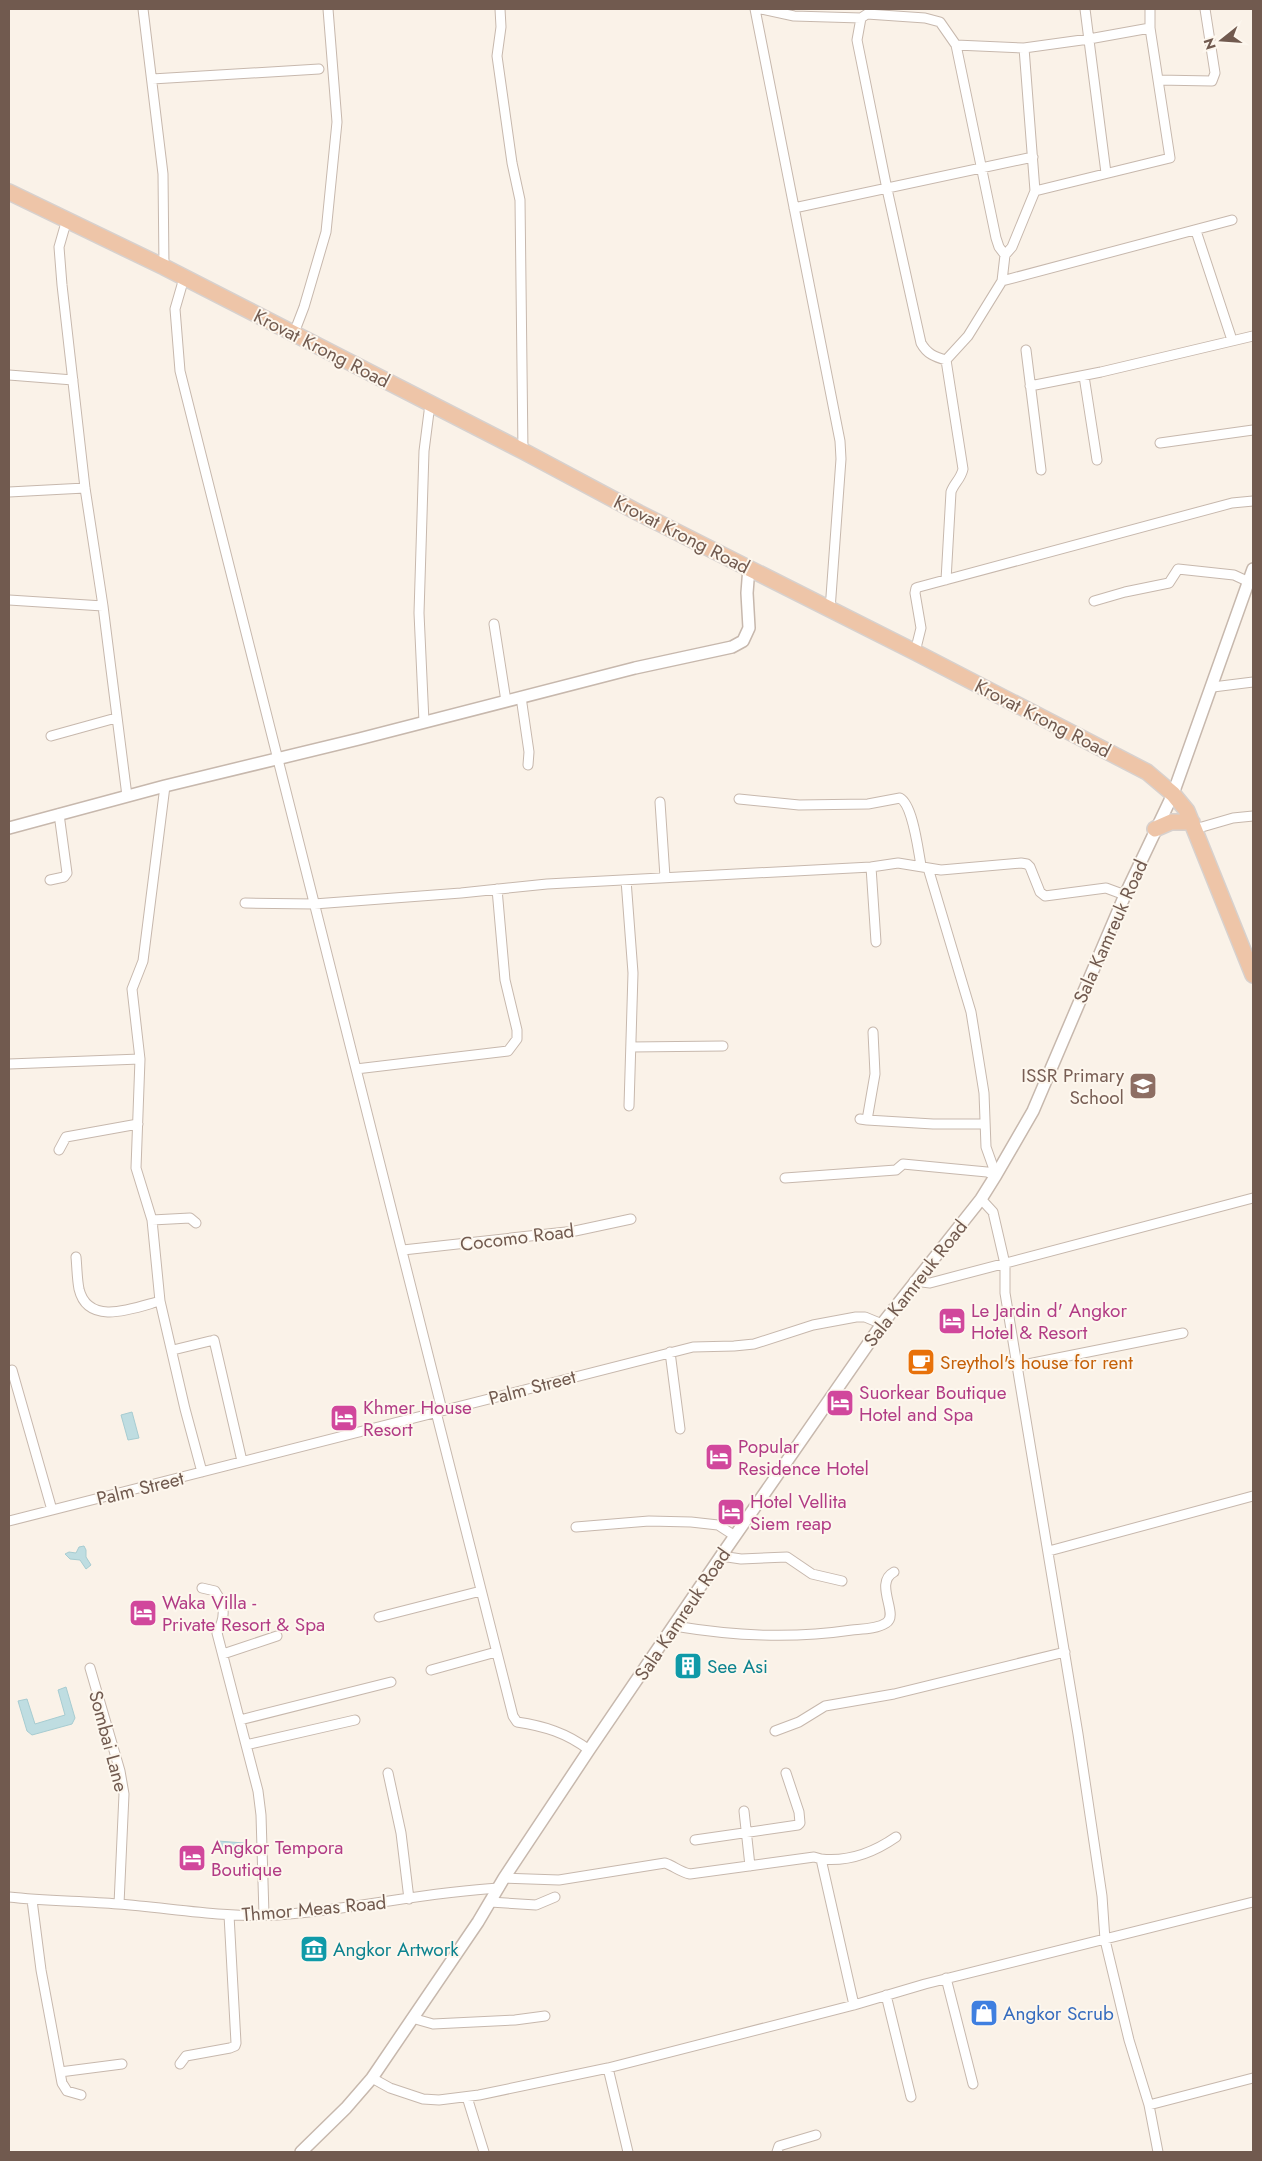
<svg xmlns="http://www.w3.org/2000/svg" width="1262" height="2161" font-family="Jost,sans-serif">
	<style>
		.water { fill: #bfdde1; stroke: #a7ccd1 }
		.lines { fill: none; stroke-linecap: round; stroke-linejoin: round }
		.minor-casing { stroke: #c7b8ad; stroke-width: 11 }
		.tertiary-casing { stroke: #c7b8ad; stroke-width: 14 }
		.trunk-casing { stroke: #d7d1ce; stroke-width: 18 }
		.minor { stroke: #fff; stroke-width: 9 }
		.tertiary { stroke: #fff; stroke-width: 11 }
		.trunk { stroke: #eec5a8; stroke-width: 15 }
		.labels { text-anchor: middle; stroke-width: 4; stroke-linejoin: round; paint-order: stroke }
		.street-label { font-size: 19px; fill: #715a4f; stroke: #fdf7ee }
		.education-label { font-size: 19px; fill: #785e54; stroke: #fdf7ee; text-anchor: end }
		.hotel-label { font-size: 19px; fill: #b23c85; stroke: #fdf7ee; text-anchor: start }
		.food-label { font-size: 19px; fill: #c56008; stroke: #fdf7ee; text-anchor: start }
		.culture-label { font-size: 19px; fill: #0d838f; stroke: #fdf7ee; text-anchor: start }
		.shop-label { font-size: 19px; fill: #366cbe; stroke: #fdf7ee; text-anchor: start }
	</style>
	<rect width="100%" height="100%" fill="#faf2e8"/>
	<path class="water" d="M132 1412 139 1438 128 1440 121 1415Z
		M84 1546 86 1550V1557L91 1565 86 1569 80 1560 70 1559 65 1554 69 1552 76 1553 79 1547Z
		M66 1687 75 1718 72 1724 32 1735 27 1731 18 1701 27 1699 35 1724 65 1715 58 1690Z
		M218 1841 244 1843V1850L218 1849Z"/>
	<g class="lines">
		<defs>
			<path id="minor" d="M143 9 163 174 164 267
				M500 9 501 27 497 56 512 163 520 200 523 451
				M755 9 840 441 841 459 830 610
				M761 9 794 16 861 18
				M1085 9 1106 173
				M956 45 996 238 999 247 1005 255
				M1024 48 1035 191 1012 247 1005 255 1002 281 968 336 946 360C935 357 927 354 921 343L887 189 857 40 861 18 867 14 925 18 940 22 956 45 1024 48 1089 39 1150 28V9
				M152 79 319 69
				M1158 80 1212 81 1215 73 1205 9
				M1035 191 1170 158 1150 28
				M794 208 1033 157
				M67 219 59 247 62 285 85 488 103 606 127 796
				M1196 231 1232 340
				M184 278 175 309 180 371 442 1410
				M1002 281 1232 220
				M294 333 304 307 326 232 337 122 328 9
				M1026 350 1041 470
				M9 375 73 380
				M1084 376 1097 460
				M1030 386 1101 372 1253 336
				M1160 443 1253 430
				M9 492 85 488
				M946 580 951 492C954 483 961 479 963 469L946 360
				M9 600 103 606
				M1094 601 1125 592 1169 583 1178 569 1234 575 1249 582
				M494 624 506 701
				M915 652 921 628 915 593 916 588 919 587 1232 503 1253 501
				M1213 687 1253 682
				M521 697 529 752 528 765
				M424 722 419 613 424 451 430 404
				M51 736 116 718
				M165 786 143 961 132 989 140 1059 136 1168 152 1220 160 1301 185 1409 202 1472
				M739 799 799 805 868 804 900 798C913 805 918 850 921 865
				M660 802 665 877
				M1195 829 1233 818 1253 816
				M871 867 876 942
				M928 868 971 1012 984 1093 986 1147 996 1175
				M50 880 64 877 67 873 59 814
				M626 880 633 973 629 1106
				M245 903 314 904 461 893 547 884 871 867 898 863 941 870 1021 863 1027 864 1030 867 1040 892 1045 896 1106 888 1125 895
				M631 1047 723 1046
				M9 1064 140 1059
				M356 1069 508 1051 517 1039V1030L505 980 497 889
				M860 1119 867 1120 875 1074 873 1032
				M867 1120 933 1124H984
				M59 1150 66 1137 138 1124
				M785 1178 896 1170 903 1164 987 1172 995 1175
				M981 1199 993 1212 1005 1264V1293L1078 1734 1102 1896 1105 1940 1129 2040 1149 2105 1158 2152
				M152 1220 190 1218 196 1223
				M403 1250 575 1231 631 1219
				M76 1257C77 1267 77 1279 79 1289 88 1327 134 1308 160 1301
				M914 1281 930 1283 1253 1198
				M214 1340 242 1461
				M173 1350 210 1341
				M670 1352 680 1429
				M1018 1366 1183 1333
				M12 1370 52 1510
				M436 1412 513 1716 517 1722C544 1726 567 1733 589 1750
				M9 1521 693 1347 734 1346 754 1344 813 1325 856 1317H865L882 1324
				M576 1527 649 1521 691 1522 718 1525 735 1536
				M1049 1551 1253 1496
				M721 1556 741 1559 787 1557 812 1574 842 1581
				M202 1588 215 1591C225 1606 226 1617 217 1633L258 1791 261 1815 264 1915
				M379 1617 481 1591
				M674 1626C735 1636 791 1639 852 1630 862 1629 877 1629 886 1623 900 1615 873 1583 894 1572
				M223 1654 277 1636
				M90 1668 120 1771 124 1794 119 1904
				M431 1670 496 1652
				M240 1720 391 1682
				M775 1731 799 1722 825 1706 894 1694 1065 1652
				M246 1745 355 1720
				M388 1773 401 1833 409 1899
				M744 1811 750 1866
				M695 1840 798 1825 800 1823 799 1812 786 1773
				M821 1859C849 1862 873 1853 896 1837
				M504 1878 559 1880 665 1863C674 1866 680 1872 690 1874L814 1857 821 1859 854 2005
				M9 1897C45 1901 82 1901 118 1904 171 1908 224 1918 277 1915 352 1910 424 1892 499 1888
				M32 1900 41 1970 62 2083 67 2091 81 2095
				M490 1902 536 1905 555 1897
				M946 1978 973 2084
				M886 1995 911 2097
				M412 2018 433 2024 515 2020 545 2016
				M180 2064 186 2056 230 2048 235 2046 236 2043 229 1915
				M608 2068 628 2152
				M60 2072 122 2064
				M372 2078 390 2088 423 2099 439 2100 479 2095 608 2068 854 2005 925 1984 1253 1902
				M467 2097 484 2152
				M1149 2105 1253 2078
				M777 2152 779 2146 816 2135"/>
			<path id="tertiary" d="M9 828 165 786 359 739 635 668 732 647 743 641 749 628 747 593 749 567
				M301 2152 346 2108 372 2078 478 1922 504 1878 589 1750 721 1556 882 1324 981 1199 996 1175 1033 1111 1125 895 1173 794 1253 569"/>
			<path id="trunk" d="M9 192 164 267 523 451 639 513 915 652 1147 772 1173 794 1187 811 1253 975
				M1155 829 1171 822H1192"/>
		</defs>
		<use href="#minor" class="minor-casing"/>
		<use href="#tertiary" class="tertiary-casing"/>
		<use href="#trunk" class="trunk-casing"/>
		<use href="#minor" class="minor"/>
		<use href="#tertiary" class="tertiary"/>
		<use href="#trunk" class="trunk"/>
	</g>
	<defs>
		<symbol id="school-square" viewBox="-11 -11 22 22"><rect x="-9" y="-9" width="18" height="18" rx="4" fill="#8d6e63" stroke="#fdf7ee"/><path d="M0-5L7-2L0 1L-7-2ZM-4 1L0 2.5L4 1V4Q0 6-4 4Z" fill="#fff"/></symbol>
		<symbol id="hotel-square" viewBox="-11 -11 22 22"><rect x="-9" y="-9" width="18" height="18" rx="4" fill="#d1479c" stroke="#fdf7ee"/><path d="M-6-4.5h1.5V1H6V5H4.5V3h-9V5H-6ZM-4 0a1.8 1.8 0 1 1 3.6 0ZM.5 0V-2.5h3Q6-2.5 6 0Z" fill="#fff"/></symbol>
		<symbol id="cafe-square" viewBox="-11 -11 22 22"><rect x="-9" y="-9" width="18" height="18" rx="4" fill="#e8710a" stroke="#fdf7ee"/><path d="M-5.5-4.5H6V0H3Q3 3.5 0 3.5H-2.5Q-5.5 3.5-5.5 0ZM3-3.2v2h1.7v-2ZM-6 4.5H4V6H-6Z" fill="#fff"/></symbol>
		<symbol id="building-square" viewBox="-11 -11 22 22"><rect x="-9" y="-9" width="18" height="18" rx="4" fill="#0f9aa8" stroke="#fdf7ee"/><path d="M-4-6H4V6H1V3H-1V6H-4ZM-2.5-4.3h1.7v1.8h-1.7ZM.8-4.3h1.7v1.8H.8ZM-2.5-1h1.7V.8h-1.7ZM.8-1h1.7V.8H.8Z" fill="#fff"/></symbol>
		<symbol id="museum-square" viewBox="-11 -11 22 22"><rect x="-9" y="-9" width="18" height="18" rx="4" fill="#0f9aa8" stroke="#fdf7ee"/><path d="M0-6L6-3V-2H-6V-3ZM-5-1h2V3h-2ZM-1-1h2V3h-2ZM3-1h2V3H3ZM-6 4H6V6H-6Z" fill="#fff"/></symbol>
		<symbol id="shop-square" viewBox="-11 -11 22 22"><rect x="-9" y="-9" width="18" height="18" rx="4" fill="#3f7fe0" stroke="#fdf7ee"/><path d="M-5-2.5h2.3a2.7 3.5 0 0 1 5.4 0H5L5.5 6h-11ZM-1.5-2.5h3a1.5 2.3 0 0 0-3 0Z" fill="#fff"/></symbol>
	</defs>
	<g fill-rule="evenodd">
		<use href="#school-square" x="1127" y="1070" width="32" height="32"/>
		<use href="#hotel-square" x="936" y="1305" width="32" height="32"/>
		<use href="#cafe-square" x="905" y="1346" width="32" height="32"/>
		<use href="#hotel-square" x="824" y="1387" width="32" height="32"/>
		<use href="#hotel-square" x="328" y="1402" width="32" height="32"/>
		<use href="#hotel-square" x="703" y="1441" width="32" height="32"/>
		<use href="#hotel-square" x="715" y="1496" width="32" height="32"/>
		<use href="#hotel-square" x="127" y="1597" width="32" height="32"/>
		<use href="#building-square" x="672" y="1650" width="32" height="32"/>
		<use href="#hotel-square" x="176" y="1842" width="32" height="32"/>
		<use href="#museum-square" x="298" y="1933" width="32" height="32"/>
		<use href="#shop-square" x="968" y="1997" width="32" height="32"/>
	</g>
	<g class="labels">
		<g class="street-label">
			<text transform="translate(322 348) rotate(27)" y="7">Krovat Krong Road</text>
			<text transform="translate(682 534) rotate(27)" y="7">Krovat Krong Road</text>
			<text transform="translate(1043 718) rotate(27)" y="7">Krovat Krong Road</text>
			<text transform="translate(1110 931) rotate(-66)" y="7">Sala Kamreuk Road</text>
			<text transform="translate(517 1237) rotate(-7)" y="7">Cocomo Road</text>
			<text transform="translate(915 1283) rotate(-52)" y="7">Sala Kamreuk Road</text>
			<text transform="translate(532 1387) rotate(-15)" y="7">Palm Street</text>
			<text transform="translate(140 1488) rotate(-14)" y="7">Palm Street</text>
			<text transform="translate(682 1614) rotate(-56)" y="7">Sala Kamreuk Road</text>
			<text transform="translate(109 1741) rotate(75)" y="7">Sombai Lane</text>
			<text transform="translate(314 1908) rotate(-5)" y="7">Thmor Meas Road</text>
		</g>
		<g class="education-label">
			<text x="1124" y="1082">ISSR Primary<tspan x="1124" dy="22">School</tspan></text>
		</g>
		<g class="hotel-label">
			<text x="971" y="1317">Le Jardin d' Angkor<tspan x="971" dy="22">Hotel &amp; Resort</tspan></text>
			<text x="859" y="1399">Suorkear Boutique<tspan x="859" dy="22">Hotel and Spa</tspan></text>
			<text x="363" y="1414">Khmer House<tspan x="363" dy="22">Resort</tspan></text>
			<text x="738" y="1453">Popular<tspan x="738" dy="22">Residence Hotel</tspan></text>
			<text x="750" y="1508">Hotel Vellita<tspan x="750" dy="22">Siem reap</tspan></text>
			<text x="162" y="1609">Waka Villa -<tspan x="162" dy="22">Private Resort &amp; Spa</tspan></text>
			<text x="211" y="1854">Angkor Tempora<tspan x="211" dy="22">Boutique</tspan></text>
		</g>
		<g class="food-label">
			<text x="940" y="1369">Sreythol's house for rent</text>
		</g>
		<g class="culture-label">
			<text x="707" y="1673">See Asi</text>
			<text x="333" y="1956">Angkor Artwork</text>
		</g>
		<g class="shop-label">
			<text x="1003" y="2020">Angkor Scrub</text>
		</g>
	</g>
	<rect width="1262" height="2161" fill="none" stroke="#715a4f" stroke-width="20"/>
	<g transform="translate(1222 40) rotate(253)" stroke="#fdf7ee" stroke-width="4" paint-order="stroke">
	<path d="M0-4L9 19L0 12L-9 19Z" fill="#715a4f"/>
	<text y="-8" font-size="14" font-weight="bold" text-anchor="middle" fill="#715a4f">N</text>
	</g>
</svg>
